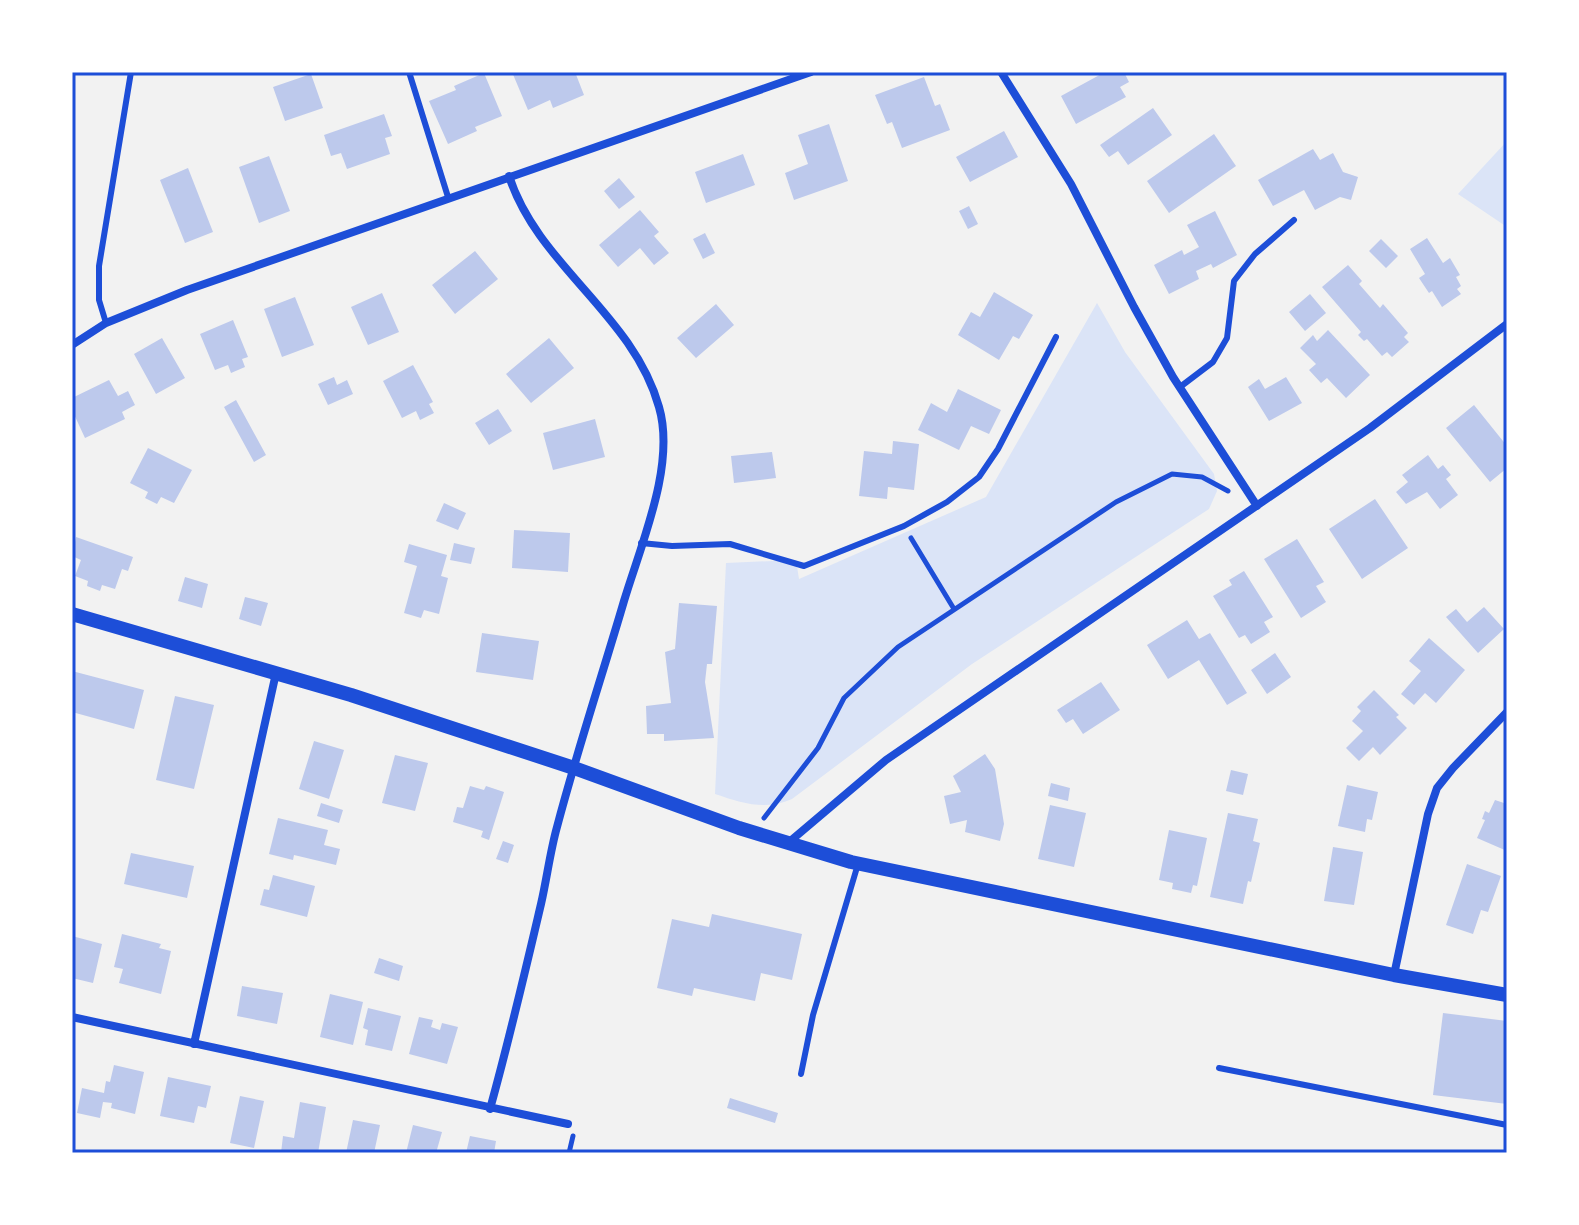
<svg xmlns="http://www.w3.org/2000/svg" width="1579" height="1225" font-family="'Source Sans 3',sans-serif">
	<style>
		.green { fill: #dbe4f7 }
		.building { fill: #bdc9ec }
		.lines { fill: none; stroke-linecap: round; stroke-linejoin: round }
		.path { stroke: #1d4ed8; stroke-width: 5 }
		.service { stroke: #1d4ed8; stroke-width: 6 }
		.minor { stroke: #1d4ed8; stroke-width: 8 }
		.tertiary { stroke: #1d4ed8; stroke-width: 14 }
		.neatline { fill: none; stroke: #1d4ed8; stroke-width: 3 }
	</style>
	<rect width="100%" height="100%" fill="#f2f2f2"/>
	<path class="green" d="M1507 141V227L1458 194Z
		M1097 303 1125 352 1214 474 1217 491 1209 509 972 664 792 799C765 811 742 803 715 794L726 563 796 560 799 579 986 497Z"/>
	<path class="building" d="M512 72H575L584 95 553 108 550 100 528 110Z
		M1105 72H1124L1129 82 1120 87 1126 97 1076 124 1061 96Z
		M484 73 502 116 475 127 477 131 448 144 429 101 456 90 454 86Z
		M311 74 323 108 285 121 273 87Z
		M924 77 935 106 940 104 950 130 902 148 892 122 887 124 875 95Z
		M1153 108 1172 135 1128 165 1118 151 1109 157 1100 145Z
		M384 114 392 136 385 138 390 154 347 169 341 153 331 156 324 135Z
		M829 124 848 181 794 200 785 173 808 164 798 135Z
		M1004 131 1018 157 970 182 956 157Z
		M1214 134 1236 166 1169 213 1147 181Z
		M1313 149 1320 160 1333 153 1343 172 1358 177 1351 200 1340 197 1315 210 1304 190 1273 206 1258 180Z
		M743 154 755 185 706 203 695 172Z
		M269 156 290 211 259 223 239 167Z
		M188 168 213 232 185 243 160 180Z
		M619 178 635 197 619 209 604 191Z
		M969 206 978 224 968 229 959 211Z
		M640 210 659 232 654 236 669 253 654 265 640 248 618 267 599 245Z
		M1215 211 1237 255 1213 268 1211 264 1196 271 1199 279 1169 294 1154 265 1182 250 1184 255 1199 247 1187 225Z
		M705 233 715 253 703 259 693 239Z
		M1427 238 1443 263 1450 258 1460 275 1456 277 1461 286 1457 289 1461 294 1442 307 1432 291 1429 293 1419 278 1425 274 1410 249Z
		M1381 239 1398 256 1386 268 1369 251Z
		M475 251 498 279 455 314 432 285Z
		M1348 265 1362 281 1359 284 1380 308 1383 304 1408 333 1404 337 1409 342 1392 357 1387 352 1382 356 1367 339 1364 341 1358 335 1361 332 1322 287Z
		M994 292 1033 315 1019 339 1013 336 999 360 958 335 971 312 980 317Z
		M382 293 399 332 368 345 351 307Z
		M1310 294 1326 313 1305 331 1289 312Z
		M295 297 314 345 282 357 264 309Z
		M716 304 734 325 696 358 677 338Z
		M233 320 248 357 242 359 245 367 231 373 228 365 215 370 200 334Z
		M1328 330 1370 375 1346 398 1327 378 1321 383 1309 370 1316 364 1300 348 1313 335 1317 341Z
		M162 338 185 378 156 394 134 354Z
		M549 338 574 368 531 403 506 374Z
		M413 365 433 402 429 404 434 413 420 420 416 411 402 418 383 381Z
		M334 377 337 385 347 380 353 394 328 405 318 384Z
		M1286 377 1302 403 1269 421 1248 387 1259 379 1265 389Z
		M109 380 118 396 128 391 135 405 122 412 125 419 85 438 72 410V398Z
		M958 389 1001 410 989 434 971 426 959 450 918 430 931 403 947 412Z
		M236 400 266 455 254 462 224 407Z
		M1474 405 1507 446V468L1490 482 1446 428Z
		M498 409 512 431 489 445 475 423Z
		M595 419 605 457 553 470 543 433Z
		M893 441 919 444 914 490 888 487 887 499 859 496 864 451 892 454Z
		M148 448 192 470 174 503 161 497 157 504 145 498 148 492 130 483Z
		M772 452 776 478 734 483 731 456Z
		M1428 455 1438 469 1443 465 1451 475 1446 479 1458 495 1440 509 1427 492 1406 504 1396 492 1408 482 1402 475Z
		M1375 499 1408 548 1362 579 1329 529Z
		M444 503 466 513 458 530 436 521Z
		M514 530 570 533 568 572 512 568Z
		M76 537 133 557 128 571 122 569 115 589 102 585 100 591 87 586 88 581 75 576 81 560 72 556Z
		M1297 539 1324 582 1316 586 1326 602 1301 618 1264 559Z
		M454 543 475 548 471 564 450 560Z
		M409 544 447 555 441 576 448 578 439 614 424 610 421 618 404 613 417 566 404 562Z
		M1244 571 1273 617 1264 622 1270 632 1251 644 1245 635 1239 638 1213 596 1232 585 1229 580Z
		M185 577 208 584 202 608 178 601Z
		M245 597 268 603 261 626 239 619Z
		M679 603 717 606 712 664H707L705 682 714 738 664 741V734H647L646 706 671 703 665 652 675 649Z
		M1484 607 1504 629 1478 653 1446 617 1456 609 1467 622Z
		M1187 620 1199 639 1210 633 1247 693 1227 705 1199 660 1168 679 1147 645Z
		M482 633 539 641 533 680 476 672Z
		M1429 638 1465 670 1436 703 1425 693 1414 705 1401 694 1421 671 1409 661Z
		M1275 653 1291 677 1267 694 1251 670Z
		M72 671 144 690 134 729 72 712Z
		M1101 682 1120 710 1083 734 1073 719 1066 723 1057 710Z
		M1374 690 1399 715 1396 717 1407 728 1380 755 1373 747 1359 761 1346 748 1363 731 1352 721 1361 711 1357 707Z
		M175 696 214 705 194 789 156 780Z
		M314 741 344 750 329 799 299 789Z
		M985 754 995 769 1004 824 1000 841 965 832 967 820 950 824 944 796 961 792 953 776Z
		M395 755 428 763 415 811 382 803Z
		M1231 770 1248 774 1243 795 1226 791Z
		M1051 783 1070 788 1068 801 1048 796Z
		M1347 785 1378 792 1372 820 1367 819 1365 832 1338 826Z
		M470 786 484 790 486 786 504 792 489 840 481 837 483 831 453 822 457 807 463 808Z
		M1507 796V851L1477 838 1485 820 1482 819 1485 811 1489 813 1495 800 1504 803Z
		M321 803 343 810 339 823 317 816Z
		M1050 805 1086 813 1074 867 1038 859Z
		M1228 813 1258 819 1253 841 1260 843 1251 882 1248 881 1243 904 1210 897Z
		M278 818 328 830 324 845 340 849 336 865 294 855 293 860 269 854Z
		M1169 830 1207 838 1197 886 1193 885 1191 893 1172 889 1173 883 1159 880Z
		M503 841 514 845 508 863 496 859Z
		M1333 847 1363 852 1354 905 1324 901Z
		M131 853 194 866 187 898 124 884Z
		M1467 864 1501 876 1488 912 1481 910 1473 934 1446 925Z
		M273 875 315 886 307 917 260 905 264 889 269 890Z
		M712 914 802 934 792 980 761 973 755 1001 694 988 692 996 657 988 672 919 709 927Z
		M122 934 161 944 159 948 171 951 161 994 119 983 123 969 114 967Z
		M72 936 102 944 93 983 72 978Z
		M379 958 403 966 399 981 374 973Z
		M242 986 283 993 277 1024 237 1016Z
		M330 994 363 1002 353 1045 320 1037Z
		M368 1008 401 1016 392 1051 365 1045 368 1030 363 1028Z
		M1443 1013 1507 1021V1104L1433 1095Z
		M419 1017 433 1020 431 1027 440 1030 442 1023 458 1027 447 1064 409 1054Z
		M114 1065 144 1072 135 1114 111 1108 112 1103 103 1102 100 1118 77 1113 82 1088 104 1093 106 1081 110 1082Z
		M168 1077 211 1086 206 1108 198 1106 194 1123 160 1116Z
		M240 1096 264 1101 254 1148 230 1143Z
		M730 1098 778 1113 775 1123 727 1108Z
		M300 1102 326 1107 318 1153H281L283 1136 294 1138Z
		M353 1120 380 1125 374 1153H346Z
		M413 1125 442 1132 436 1153H406Z
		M470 1136 496 1141 494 1153H466Z"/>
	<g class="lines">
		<path class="path" d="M911 538 954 609
			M764 818 818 748 844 698 898 647 1116 502 1172 474 1202 477 1228 491
			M569 1153 573 1136"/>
		<path class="service" d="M409 72 448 197
			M106 323 99 300V266L131 72
			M1180 387 1213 362 1227 338 1234 281 1255 254 1294 220
			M641 543 672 546 730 544 804 566 904 526 947 502 979 477 998 449 1056 337
			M1219 1068 1507 1125
			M801 1074 813 1015 858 864"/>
		<path class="minor" d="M1001 72 1071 184 1134 307 1173 377 1257 506
			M72 345 106 323 187 290 811 72
			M788 843 886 760 1370 428 1507 324
			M1394 975 1428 814 1437 788 1453 768 1507 712
			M72 1017 568 1124
			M194 1044 276 673
			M490 1109C509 1041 525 972 541 904 547 878 550 852 557 827 577 751 602 676 624 601 641 544 676 465 659 407 633 314 538 266 509 176"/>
		<path class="tertiary" d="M72 614 351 695 574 768 739 828 851 862 1394 975 1507 995"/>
	</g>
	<rect width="1579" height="1225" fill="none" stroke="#ffffff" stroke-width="148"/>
	<rect x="74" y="74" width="1431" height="1077" class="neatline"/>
</svg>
